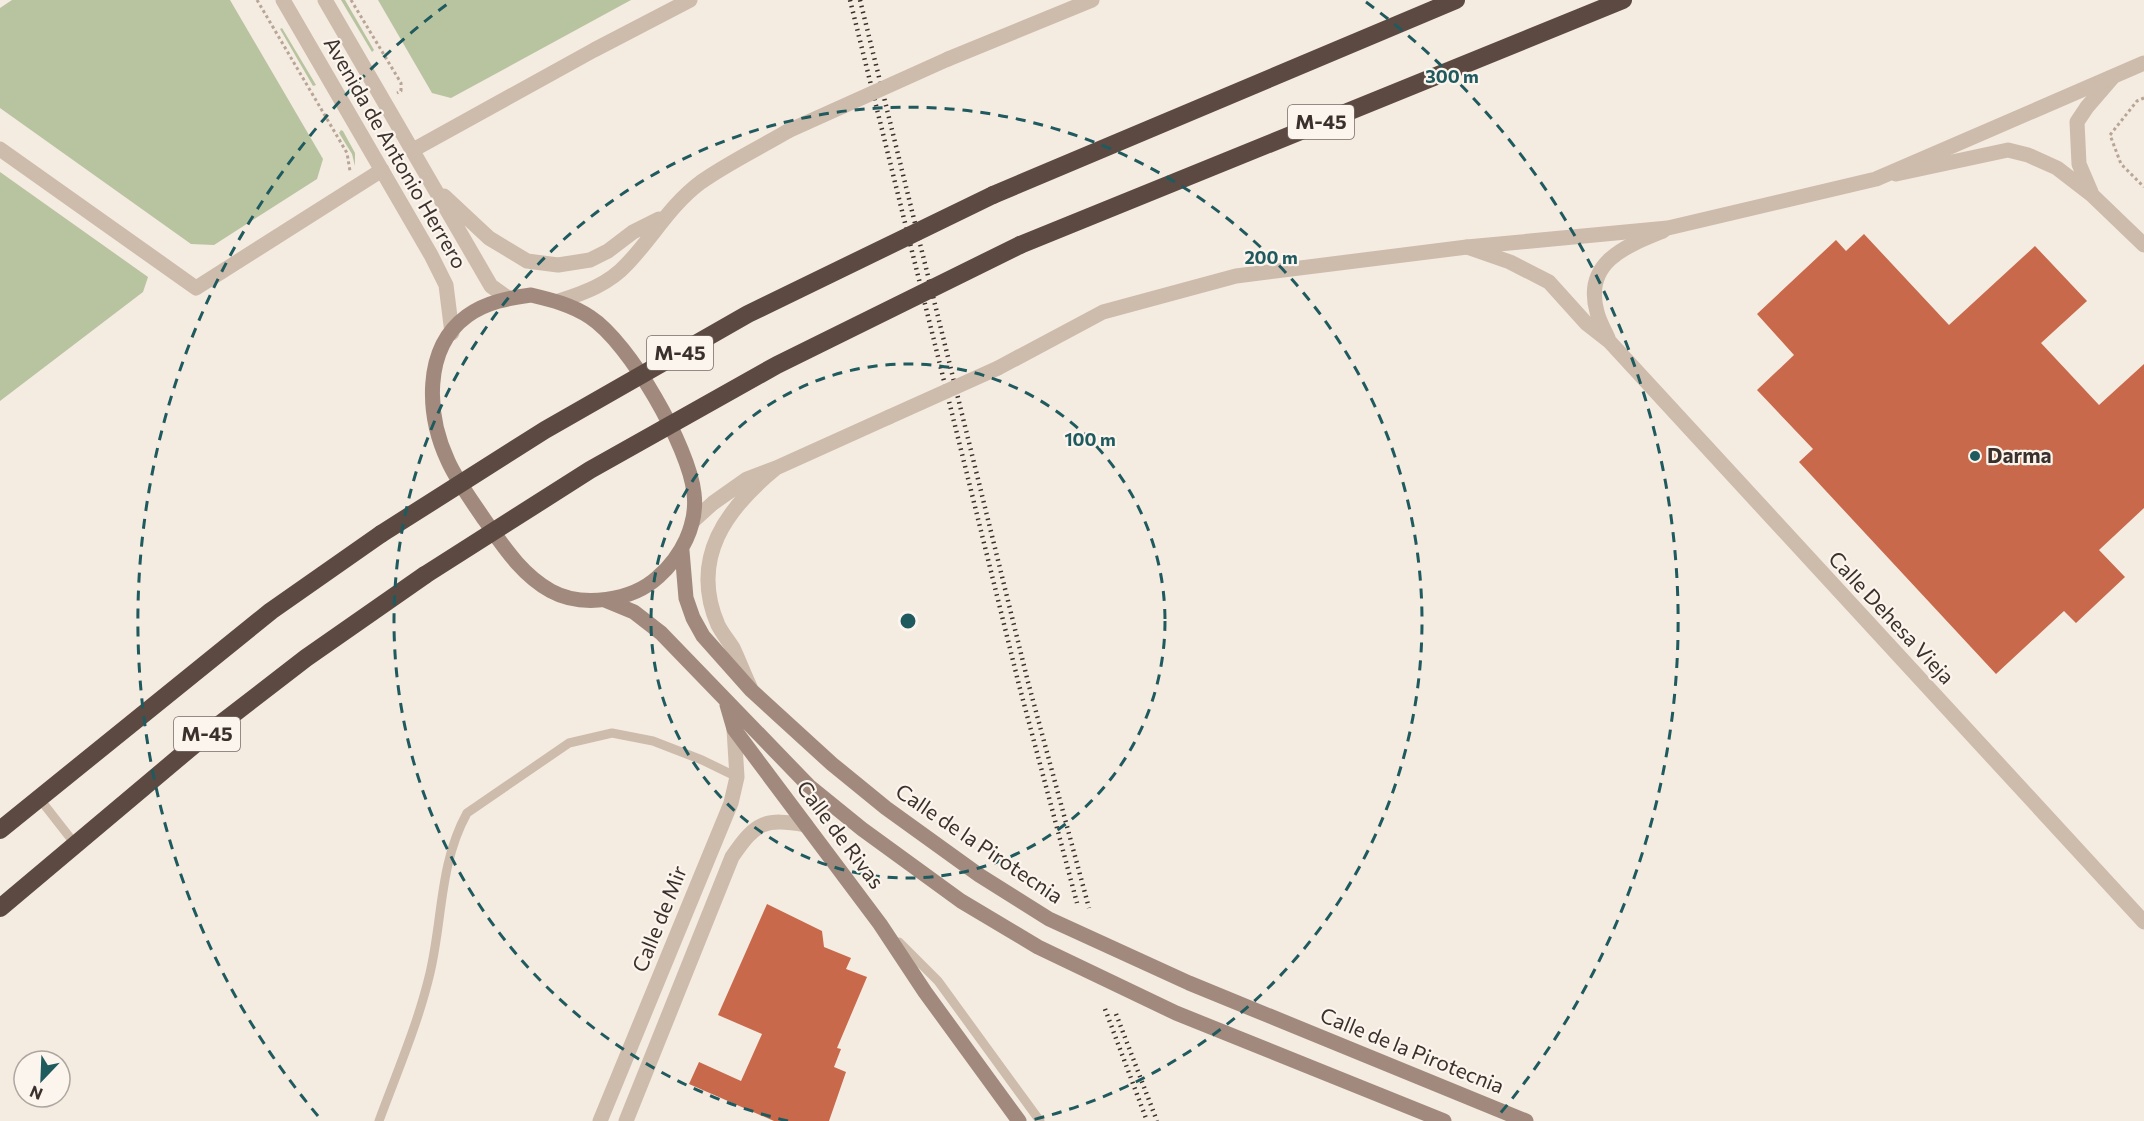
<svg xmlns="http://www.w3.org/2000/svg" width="2144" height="1121" font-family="Commissioner,sans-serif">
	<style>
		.green { fill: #b8c4a0 }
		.building { fill: #c8694b }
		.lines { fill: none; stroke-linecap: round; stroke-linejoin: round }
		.path { stroke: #b9a596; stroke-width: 3; stroke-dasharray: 3 3; stroke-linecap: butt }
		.service { stroke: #cdbbac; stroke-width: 9 }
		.minor { stroke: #cdbbac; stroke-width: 15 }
		.tertiary { stroke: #cdbbac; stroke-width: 15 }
		.secondary { stroke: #a18a7d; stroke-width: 15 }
		.motorway { stroke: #5c4a42; stroke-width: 18 }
		.rail { stroke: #3b302b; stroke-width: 4.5; stroke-dasharray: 1.5 4.5; stroke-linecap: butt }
		.tertiary-bridge { stroke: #cdbbac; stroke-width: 15 }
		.motorway-bridge { stroke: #5c4a42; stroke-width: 18 }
		.ring { fill: none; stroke: #1f5a5e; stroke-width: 3; stroke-dasharray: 10 8 }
		.poi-dot { fill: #1f5a5e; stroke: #fbf5ee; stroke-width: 2 }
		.labels { text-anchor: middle; stroke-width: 4.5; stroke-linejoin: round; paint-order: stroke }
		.shield { fill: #fbf5ee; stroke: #756b66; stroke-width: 1.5 }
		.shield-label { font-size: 20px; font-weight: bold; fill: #3b302b }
		.street-label { font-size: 21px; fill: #3b302b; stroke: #fbf5ee }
		.poi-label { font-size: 21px; font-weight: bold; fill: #3b302b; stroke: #fbf5ee; text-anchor: start }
		.centre { fill: #1f5a5e; stroke: #fbf5ee; stroke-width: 3 }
		.ring-label { font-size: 18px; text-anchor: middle; font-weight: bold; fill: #1f5a5e; stroke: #fbf5ee; stroke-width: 4.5; stroke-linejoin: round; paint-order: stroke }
	</style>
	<rect width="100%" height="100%" fill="#f4ebe1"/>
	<path class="green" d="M12 0H230L323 159 317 179 214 245 191 244 0 108V8Z
		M341 0H345L374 50 372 52Z
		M378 0H631L451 98 432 93Z
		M282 28 316 85 313 86 280 29Z
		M341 130 343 131 355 153V166L352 154 339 133Z
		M0 172 148 277 143 292 0 401Z"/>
	<path class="building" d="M1864 234 1949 325 2035 246 2087 301 2041 343 2099 405 2144 364V508L2099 550 2125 577 2076 623 2064 611 1996 674 1799 462 1813 449 1757 390 1794 355 1757 314 1836 240 1846 251Z
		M767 904 822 931 824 947 851 958 846 969 867 977 837 1048 841 1049 834 1067 846 1072 829 1121H774L689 1084 699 1062 741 1081 762 1034 718 1015Z"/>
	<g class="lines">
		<path class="path" d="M257 0 347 153 350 171
			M351 0 401 83V91L397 93
			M2144 98 2137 101 2110 135 2121 164 2144 187"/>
		<path class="service" d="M39 798 75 844
			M899 942 938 981 1040 1121
			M379 1121C397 1072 418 1024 430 973 443 918 439 864 467 813L569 743 612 733 653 741 702 760 737 777"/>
		<path class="minor" d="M0 149 196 288 382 170
			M413 150 594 50 690 0
			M1896 174 2008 150 2028 155 2057 168 2092 195 2144 245
			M2091 192 2079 164 2077 122 2087 107 2112 78
			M1467 247 1510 262 1549 282 1586 323 1609 341 2144 922
			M1608 338C1604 329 1599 321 1597 312 1583 262 1626 246 1663 231
			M600 1121 731 803 737 777 734 729
			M626 1121 732 857C756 822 764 818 806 825"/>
		<path class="tertiary" d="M283 0 431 255 446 285 452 333
			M325 0 491 286 508 298
			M948 59 1092 0
			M444 196 489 238 527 261 558 265 590 260 608 251 633 232 659 219
			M559 301C584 293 609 284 627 264 653 237 670 205 701 182 728 163 759 148 788 131
			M998 368 1103 312 1236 276 1467 247 1668 228 1876 179 2144 63
			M692 522 713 503 747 479 776 468 889 417
			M750 687C744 674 739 661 733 648 728 640 722 633 718 625 689 558 727 508 776 468"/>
		<path class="secondary" d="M531 295C552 300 572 305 590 317 630 343 689 447 694 493 698 525 681 557 658 577 632 601 582 608 551 591 521 574 504 547 484 519 472 501 457 481 448 461 427 416 422 349 467 316 486 302 509 298 531 295Z
			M682 551 686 598 693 618 703 636 751 690 832 764 886 808 979 875 1049 919 1189 983 1526 1121
			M605 600 634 612 661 633 809 786 862 829 961 901 1038 947 1176 1013 1444 1121
			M727 705 734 729 880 924 925 992 1019 1121"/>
		<path class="motorway" d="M993 195 1456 0
			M1020 245 1623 0
			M0 830 271 611 381 534
			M0 908 201 739 306 658 425 575"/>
		<path class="rail" d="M850 0 1019 685 1077 903
			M860 0 1028 682 1089 908
			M1105 1009 1147 1121
			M1116 1014 1157 1121"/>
		<path class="tertiary-bridge" d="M788 131 948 59
			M889 417 998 368"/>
		<path class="motorway-bridge" d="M381 534 545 430 748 314 993 195
			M425 575 590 470 777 365 1020 245"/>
	</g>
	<g class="ring">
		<circle cx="908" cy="621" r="257"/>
		<path d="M788 1121A514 514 0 1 1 1028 1121"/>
		<path d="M318 1116A770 770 0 0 1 450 2M1366 2A770 770 0 0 1 1498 1116"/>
	</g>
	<circle class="poi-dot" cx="1975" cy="456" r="6"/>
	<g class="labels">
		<g class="shield">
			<rect x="1288" y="105" width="66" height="34" rx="4.5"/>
			<rect x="647" y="336" width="66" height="34" rx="4.5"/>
			<rect x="174" y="717" width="66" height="34" rx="4.5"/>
		</g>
		<g class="shield-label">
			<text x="1321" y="129">M-45</text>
			<text x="680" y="360">M-45</text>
			<text x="207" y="741">M-45</text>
		</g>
		<g class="street-label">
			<text transform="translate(395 153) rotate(60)" y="7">Avenida de Antonio Herrero</text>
			<text transform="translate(1891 618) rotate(47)" y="7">Calle Dehesa Vieja</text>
			<text transform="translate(840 835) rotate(53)" y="7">Calle de Rivas</text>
			<text transform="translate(979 844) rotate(34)" y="7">Calle de la Pirotecnia</text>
			<text transform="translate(660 919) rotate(-68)" y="7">Calle de Mir</text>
			<text transform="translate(1412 1051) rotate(22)" y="7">Calle de la Pirotecnia</text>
		</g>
		<g class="poi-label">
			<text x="1987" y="463">Darma</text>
		</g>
	</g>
	<circle cx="908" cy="621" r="9" class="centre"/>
	<g class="ring-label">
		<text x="1452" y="83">300 m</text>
		<text x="1271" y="264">200 m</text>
		<text x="1090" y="446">100 m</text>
	</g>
	<g transform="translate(42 1079) rotate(203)"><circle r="28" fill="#fbf5ee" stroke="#aea6a0" stroke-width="1.5"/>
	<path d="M0-4.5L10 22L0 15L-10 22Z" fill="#1f5a5e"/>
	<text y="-9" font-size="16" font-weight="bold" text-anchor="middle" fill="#3b302b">N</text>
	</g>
</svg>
